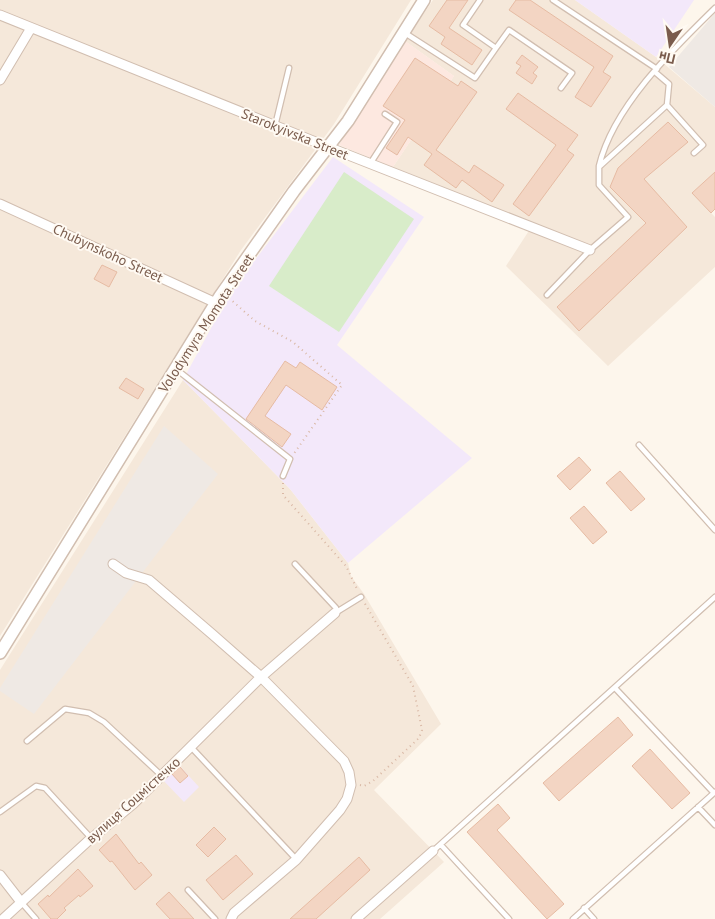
<svg xmlns="http://www.w3.org/2000/svg" width="715" height="919" font-family="'PT Sans',sans-serif">
	<style>
		.residential { fill: #f5e8da }
		.commercial { fill: #fde8e0 }
		.industrial { fill: #efe9e4 }
		.education { fill: #f3e8fa }
		.green { fill: #d8ecc9 }
		.building { fill: #f3d5c3; stroke: #e6bba3 }
		.lines { fill: none; stroke-linecap: round; stroke-linejoin: round }
		.service-casing { stroke: #d1beb0; stroke-width: 7 }
		.minor-casing { stroke: #d1beb0; stroke-width: 11 }
		.tertiary-casing { stroke: #d1beb0; stroke-width: 14 }
		.path { stroke: #d9b8a5; stroke-width: 2; stroke-dasharray: 1 4; stroke-linecap: butt }
		.service { stroke: #fff; stroke-width: 4.5 }
		.minor { stroke: #fff; stroke-width: 9 }
		.tertiary { stroke: #fff; stroke-width: 11 }
		.labels { text-anchor: middle; stroke-width: 4; stroke-linejoin: round; paint-order: stroke }
		.street-label { font-size: 14px; fill: #7a5c4d; stroke: #fffaf3 }
	</style>
	<rect width="100%" height="100%" fill="#fdf6ec"/>
	<path class="residential" d="M0 0H411L334 124 241 250 0 636Z
		M433 0H575L656 57 715 107V172L692 193 715 217V267L608 366 506 266 534 223 393 167 454 76 405 41Z
		M183 380 290 489 348 563 351 576 364 594 441 724 374 790 444 862 380 919H0V670Z"/>
	<path class="commercial" d="M405 41 454 76 393 167 339 145Z"/>
	<path class="industrial" d="M715 13V107L669 67Z
		M164 426 218 474 34 714 0 691V688Z"/>
	<path class="education" d="M575 0H694L656 57Z
		M333 157 424 217 337 345 472 458 348 563 290 489 183 380 230 293Z
		M177 763 199 787 184 802 161 778Z"/>
	<path class="green" d="M344 172 414 219 339 332 269 286Z"/>
	<path class="building" d="M447 0H468L449 28 482 50 472 65 441 44 445 37 429 26Z
		M516 0H530L613 56 603 72 611 77 591 107 575 97 594 67 509 10Z
		M522 55 538 67 533 73 537 76 532 84 516 73 521 66 516 63Z
		M415 58 458 86 461 81 477 92 436 150 469 173 474 165 504 185 492 202 462 180 456 188 424 165 432 154 408 137 397 155 386 148 405 120 383 106Z
		M518 93 578 135 567 150 574 155 529 216 513 204 556 145 506 109Z
		M668 122 688 142 644 179 687 227 579 331 557 307 646 223 610 187 618 168Z
		M715 172V209L711 213 692 193Z
		M102 265 117 272 109 287 94 279Z
		M285 361 296 368 300 362 337 387 322 410 286 385 265 416 291 434 282 447 246 419Z
		M126 378 144 389 138 399 119 388Z
		M579 457 591 470 570 490 557 476Z
		M620 471 645 499 631 511 606 483Z
		M584 506 607 532 593 544 570 518Z
		M618 717 633 735 559 801 543 783Z
		M650 749 690 793 672 809 632 766Z
		M180 767 188 776 180 783 172 774Z
		M498 804 510 818 497 830 564 904 547 919 467 832Z
		M214 827 226 839 208 857 196 845Z
		M116 834 139 864 141 862 152 875 135 890 112 861 110 862 99 850Z
		M236 855 253 874 223 900 206 880Z
		M359 857 370 870 316 919H290Z
		M78 869 93 886 80 897 79 895 64 908 66 910 57 919H51L38 904 48 895 49 897Z
		M169 892 194 919H170L156 904Z"/>
	<g class="lines">
		<defs>
			<path id="service" d="M553 0 657 69
				M405 33 475 78 496 48 463 25 480 0
				M496 48 509 30 572 73 561 88
				M655 72 669 84 667 105
				M275 126 289 68
				M370 164 397 122 385 114
				M599 166C613 107 673 49 715 8
				M547 295 590 250 628 217 599 185V167L667 105 703 145 694 153
				M176 369 290 459 283 476
				M639 445 715 530
				M295 564 336 608 335 613 361 597
				M615 688 714 793
				M27 741 65 709 89 713 104 722 162 776
				M191 747 296 859
				M698 807 715 825
				M0 812 36 786 45 788 91 838
				M441 845 509 919
				M433 851 715 597
				M188 890 215 919
				M21 902 36 919
				M584 908 594 919
				M573 919 715 792"/>
			<path id="minor" d="M0 15 328 147 590 250
				M0 80 31 28
				M0 204 216 303
				M113 564 126 573 149 580 212 634 261 677 344 761 349 772 351 785 347 799 340 810 296 860 234 913 231 919
				M0 875 21 902
				M3 919 87 842 133 804 261 677 335 613
				M356 919 433 851"/>
			<path id="tertiary" d="M0 653 220 296 294 191 348 121 424 0"/>
		</defs>
		<use href="#service" class="service-casing"/>
		<use href="#minor" class="minor-casing"/>
		<use href="#tertiary" class="tertiary-casing"/>
		<path class="path" d="M229 298 255 321 293 342 342 385 293 455
			M283 483V495L346 566 358 591
			M360 785 364 786 373 781 419 738 422 730 413 686 364 602"/>
		<use href="#service" class="service"/>
		<use href="#minor" class="minor"/>
		<use href="#tertiary" class="tertiary"/>
	</g>
	<g class="labels">
		<g class="street-label">
			<text transform="translate(295 134) rotate(22)" y="5">Starokyivska Street</text>
			<text transform="translate(108 253) rotate(25)" y="5">Chubynskoho Street</text>
			<text transform="translate(206 323) rotate(-57)" y="5">Volodymyra Momota Street</text>
			<text transform="translate(133 800) rotate(-42)" y="5">вулиця Соцмістечко</text>
		</g>
	</g>
	<g transform="translate(670 45) rotate(193)" stroke="#fffaf3" stroke-width="4" paint-order="stroke">
	<path d="M0-4L9 19L0 12L-9 19Z" fill="#7a5c4d"/>
	<text y="-8" font-size="14" font-weight="bold" text-anchor="middle" fill="#7a5c4d">Пн</text>
	</g>
</svg>
